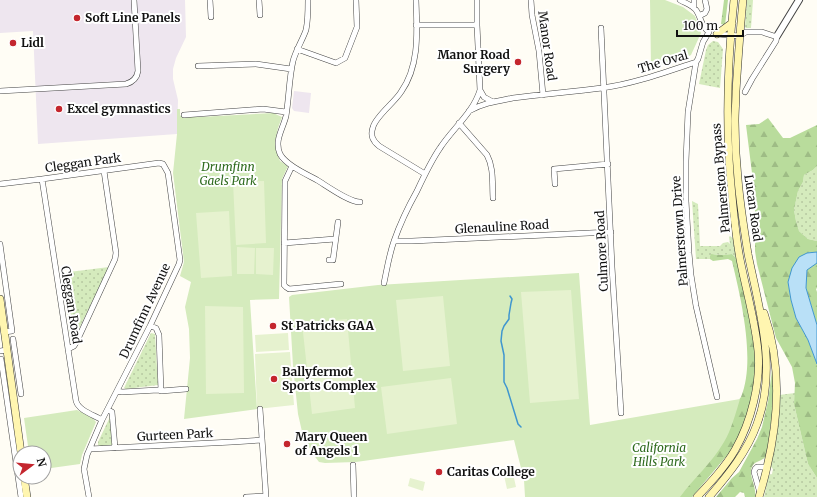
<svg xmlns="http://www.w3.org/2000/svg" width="817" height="497" font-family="Merriweather,serif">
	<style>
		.industrial { fill: #eee6ef }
		.grass { fill: url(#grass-dots) }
		.forest { fill: url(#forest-firs) }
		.park { fill: #d5ebbd }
		.pitch { fill: #e6f2cf }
		.water { fill: #b9e0f7; stroke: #3f96cf }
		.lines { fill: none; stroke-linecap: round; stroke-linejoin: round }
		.stream { stroke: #3f96cf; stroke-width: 1.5 }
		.minor-casing { stroke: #444; stroke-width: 6 }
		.tertiary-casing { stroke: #444; stroke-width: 8 }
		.secondary-casing { stroke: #333; stroke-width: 8 }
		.minor { stroke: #fff; stroke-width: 5 }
		.tertiary { stroke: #fff; stroke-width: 6 }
		.secondary { stroke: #fff6b0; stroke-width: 7 }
		.poi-dot { fill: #c4262e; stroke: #fff; stroke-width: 1.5 }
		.labels { text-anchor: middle; stroke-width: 4; stroke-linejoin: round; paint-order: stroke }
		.poi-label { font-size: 12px; font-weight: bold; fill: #111; stroke: #fff; text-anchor: start }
		.street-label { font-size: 12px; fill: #111; stroke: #fff }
		.park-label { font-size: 12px; font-style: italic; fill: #2f6b1f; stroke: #fff }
	</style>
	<defs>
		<pattern id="grass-dots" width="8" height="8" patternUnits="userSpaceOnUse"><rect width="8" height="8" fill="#d5ebbd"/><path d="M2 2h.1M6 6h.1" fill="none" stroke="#b6c8a1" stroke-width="1.8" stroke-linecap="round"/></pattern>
		<pattern id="forest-firs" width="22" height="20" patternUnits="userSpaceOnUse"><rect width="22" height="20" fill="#b9dc9c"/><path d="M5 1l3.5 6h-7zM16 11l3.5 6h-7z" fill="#9ebc85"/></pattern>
	</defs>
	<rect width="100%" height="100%" fill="#fffdf5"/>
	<path class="industrial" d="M0 0H185L186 37 176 58 173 69V79L178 100 177 134 38 144 33 31 0 33Z
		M294 91 311 93 309 113 294 111 292 108Z"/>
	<path class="grass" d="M747 0H753L751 28H746L745 27Z
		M713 41 718 42 723 49 720 88 699 84 706 50 708 45Z
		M817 166V241L808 239 799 231 796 221 794 210 798 191 803 182 804 175 813 170Z
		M692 201 698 204 700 246H720L723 243 728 242 730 244 729 237 730 236 735 240 737 259 732 254 722 255 714 254 710 256V259H696Z
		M109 267 73 341H71L61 273Z
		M151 333 155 334 158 385 126 389 124 388Z
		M795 393 794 404 808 464 817 478V497H764L769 475 772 474 773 469 771 467 779 417V395Z
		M110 417 112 446 102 447 98 445V442Z"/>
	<path class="forest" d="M724 0H728L725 25 721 24Z
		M768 118 783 138H790L817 125V166L813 170 804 175 803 182 798 191 794 210 796 221 799 231 808 239 817 241V252L807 253 788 282 791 300 796 318 808 340 817 364V478L808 464 794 404 795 383 792 367 776 338 757 264 755 251V197L746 125 759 124Z
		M711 254 722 255 732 254 737 259 746 296 756 353 754 392 746 422 738 438 729 453 692 497H664L741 397C756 361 741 299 732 261L728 259 713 261 710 259V256Z
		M816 263H817V288L816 289 817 292V325L806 288 807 269Z
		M772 370C774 385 773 401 772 416 772 421 770 425 770 429 770 432 771 435 770 438 770 443 768 451 766 456 762 462 755 460 752 467 748 475 757 487 755 497H745L744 493 740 492 735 497H716L732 478 739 472 757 439 762 427 768 401Z"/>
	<path class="park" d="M650 0H665L683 7 695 16 701 33 691 55 685 58 651 68Z
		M177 109H180V115L182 117H199L273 113 282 117 278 128 275 142 276 150 280 161 288 166 282 179 279 299 250 300 257 409 184 419 190 358 189 329 185 307 191 282 180 276 184 262 173 173 177 134Z
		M579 273 590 425 740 399C736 412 731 431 724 442 712 463 694 478 680 497H525L524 480 514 440 356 462 325 463 319 462 313 454 303 436 298 414 293 366 289 297 292 295 378 285Z
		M77 410C83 413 92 416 96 422L82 455 80 464 44 469V453H29L24 418Z"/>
	<path class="pitch" d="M264 181 266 243 236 245 233 182Z
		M229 211 232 276 201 278 196 213Z
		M237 247 255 248 254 274H237Z
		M256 248H274L273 275 256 274Z
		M571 290 579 399 530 403 521 292Z
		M443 296 450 366 403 371 396 300Z
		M205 306 243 307 244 393 206 394Z
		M347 319 355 408 312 414 302 323Z
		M288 333 289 350 256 352 255 335Z
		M290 352 294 405 257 409 255 354Z
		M451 378 457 424 387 434 381 387Z
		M512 469 516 487 507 489 503 471Z
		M410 478 425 482 423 491 408 486Z"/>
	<path class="water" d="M817 252V263L807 270 806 288 817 325V364L808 340 796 318 791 300 788 282 792 268 799 257 807 253Z"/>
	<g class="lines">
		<path class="stream" d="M510 296 512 299 511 303 509 315V319L504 326 502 331 501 341 504 355V382L507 388 518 424 521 427"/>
		<defs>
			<path id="minor" d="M210 0 211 17
				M259 0 260 15
				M308 0C308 10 308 21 306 30 302 41 296 50 293 61 289 79 289 98 286 116 283 129 274 140 280 154 286 165 306 174 317 180 327 186 349 202 360 202
				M416 0C417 31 420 65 401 92 394 103 376 116 373 127 370 136 373 141 379 146L425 174
				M531 0 532 15 539 51 543 95
				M694 8V0
				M699 16 705 13 707 9 705 0
				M416 25H477
				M601 28 612 267 621 413
				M717 34 739 36 746 32H762L774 36H777L776 41 752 79 745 92
				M297 49 336 63 345 58 357 27 356 0
				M696 62 688 112 686 161V201L689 253 691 275 696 306 717 397
				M198 66 256 64 291 69
				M480 90 484 97 493 102
				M0 91 126 84C133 82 137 78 138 71L134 0
				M469 111C483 103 498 101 513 98 543 94 572 92 602 88 633 84 666 72 696 62L698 59 703 42 709 32C701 27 701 17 696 10 692 5 685 3 680 0
				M184 115 263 109 286 112
				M459 123 487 155C494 168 492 183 493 198
				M292 166 285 181 284 285 286 287 289 289 341 284
				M42 179 76 401C79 411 94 415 102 420
				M0 184 42 179 159 163 163 164 168 173 180 260 179 264 150 326 102 420 87 455 84 469 89 497
				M555 184 554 169 608 164
				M394 241H412L611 232
				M284 243 335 239
				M0 244 12 331 4 332
				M329 260H333L338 222
				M384 283C387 269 389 255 394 241 400 224 408 207 417 191 424 176 431 161 440 148 453 128 473 113 480 90L477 25V0
				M13 339 21 394
				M68 349 74 346 77 341 115 259 116 253 104 171
				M0 351 7 350
				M1 359 21 497
				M117 391 122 392 158 390 161 391 159 335 156 328 150 326
				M161 391 186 389
				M260 409 266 497
				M108 410 112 412 115 448
				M90 449 232 442 262 440
				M353 465 354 497
				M760 493 754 472 755 469 757 467H767
				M246 497 266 496"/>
			<path id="tertiary" d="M777 36 799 0"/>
			<path id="secondary" d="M717 34 732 23
				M0 299 21 453
				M24 477 27 497
				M697 497C711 482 725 467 735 450 751 422 761 383 758 351 755 320 746 290 740 259 736 238 734 217 732 196 725 130 727 66 734 0
				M709 497C728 475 747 452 757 424 778 368 759 309 748 254 744 229 740 204 738 179 736 160 735 140 735 121 735 111 736 101 736 91 738 60 740 30 743 0
				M759 497C762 487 765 477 767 467 779 417 781 362 764 313"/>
		</defs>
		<use href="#minor" class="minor-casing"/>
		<use href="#tertiary" class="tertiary-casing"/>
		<use href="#secondary" class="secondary-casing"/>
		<use href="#minor" class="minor"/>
		<use href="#tertiary" class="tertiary"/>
		<use href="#secondary" class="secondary"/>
	</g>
	<g class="poi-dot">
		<circle cx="77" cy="18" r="4"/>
		<circle cx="13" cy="43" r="4"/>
		<circle cx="518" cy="62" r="4"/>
		<circle cx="59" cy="109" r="4"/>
		<circle cx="273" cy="326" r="4"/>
		<circle cx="274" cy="379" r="4"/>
		<circle cx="287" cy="444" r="4"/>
		<circle cx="439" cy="472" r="4"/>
	</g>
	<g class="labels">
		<g class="poi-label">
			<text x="85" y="22">Soft Line Panels</text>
			<text x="21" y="47">Lidl</text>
			<text x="510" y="59" text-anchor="end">Manor Road<tspan x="510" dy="14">Surgery</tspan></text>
			<text x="67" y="113">Excel gymnastics</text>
			<text x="281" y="330">St Patricks GAA</text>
			<text x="282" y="376">Ballyfermot<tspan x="282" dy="14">Sports Complex</tspan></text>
			<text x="295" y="441">Mary Queen<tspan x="295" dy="14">of Angels 1</tspan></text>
			<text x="447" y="476">Caritas College</text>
		</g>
		<g class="street-label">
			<text transform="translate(547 46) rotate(82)" y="4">Manor Road</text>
			<text transform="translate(663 62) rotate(-17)" y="4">The Oval</text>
			<text transform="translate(83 163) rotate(-8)" y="4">Cleggan Park</text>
			<text transform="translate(721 178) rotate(-95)" y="4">Palmerston Bypass</text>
			<text transform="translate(753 208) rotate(82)" y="4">Lucan Road</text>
			<text transform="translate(502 227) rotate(-3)" y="4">Glenauline Road</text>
			<text transform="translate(680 231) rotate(-94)" y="4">Palmerstown Drive</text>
			<text transform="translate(602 251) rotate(-93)" y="4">Culmore Road</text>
			<text transform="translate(71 305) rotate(81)" y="4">Cleggan Road</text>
			<text transform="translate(145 311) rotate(-65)" y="4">Drumfinn Avenue</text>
			<text transform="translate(175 435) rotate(-3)" y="4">Gurteen Park</text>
		</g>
		<g class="park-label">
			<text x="228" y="171">Drumfinn<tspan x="228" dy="14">Gaels Park</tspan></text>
			<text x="659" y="452">California<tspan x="659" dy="14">Hills Park</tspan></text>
		</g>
	</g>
	<g transform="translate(32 465) rotate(74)"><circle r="19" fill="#ffffff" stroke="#a0a0a0"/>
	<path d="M0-3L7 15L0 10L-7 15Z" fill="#c4262e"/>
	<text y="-6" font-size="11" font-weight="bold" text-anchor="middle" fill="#111111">N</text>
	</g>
	<path d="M677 30v6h66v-6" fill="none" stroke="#111111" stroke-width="2"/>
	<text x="683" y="30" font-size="12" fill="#111111" stroke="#ffffff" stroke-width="3" paint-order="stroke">100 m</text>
</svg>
